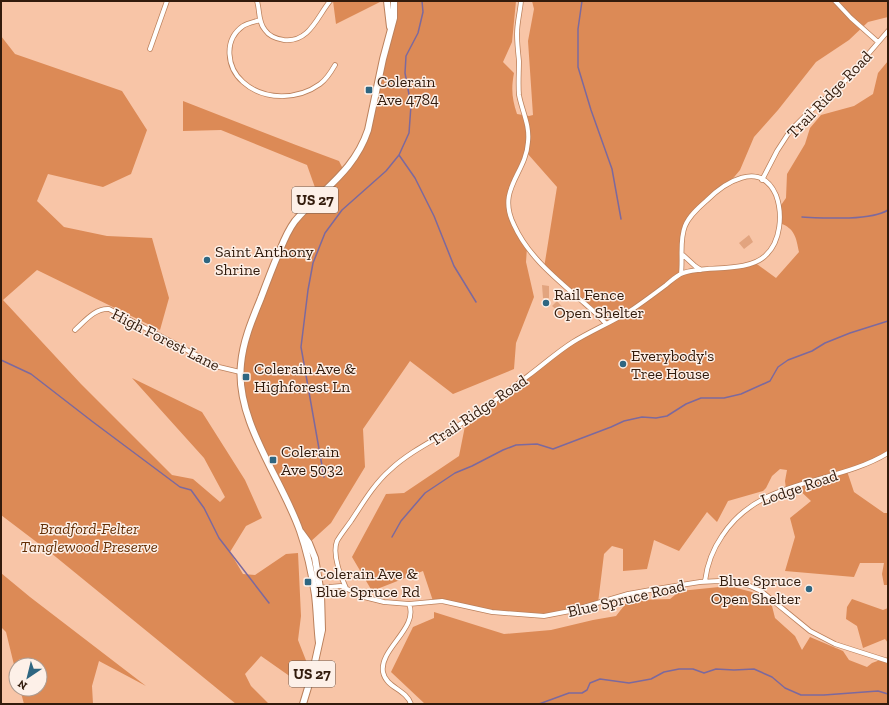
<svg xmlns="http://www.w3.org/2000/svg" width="889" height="705" font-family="'Zilla Slab',serif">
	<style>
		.green { fill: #e2a47f }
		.forest { fill: #dc8a56 }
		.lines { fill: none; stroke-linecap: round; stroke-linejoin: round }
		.stream { stroke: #7c699e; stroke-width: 1.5 }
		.street-casing { stroke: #bb805c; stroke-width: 5.5 }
		.primary-casing { stroke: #bb805c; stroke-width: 8 }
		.street { stroke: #fff; stroke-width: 4 }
		.primary { stroke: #fff; stroke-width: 6 }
		.poi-dot { fill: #2f6681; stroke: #fdf0e8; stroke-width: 1.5 }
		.labels { text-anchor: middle; stroke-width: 3; stroke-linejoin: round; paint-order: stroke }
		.shield { fill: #fdf0e8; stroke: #6f5b4e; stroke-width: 1 }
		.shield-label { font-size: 15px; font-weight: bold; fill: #321b0c }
		.poi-label { font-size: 16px; fill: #321b0c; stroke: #fdf0e8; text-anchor: start }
		.street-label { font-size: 16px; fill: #321b0c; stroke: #fdf0e8 }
		.park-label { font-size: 16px; font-style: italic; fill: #642f05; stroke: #fdf0e8 }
	</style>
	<rect width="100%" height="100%" fill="#f8c5a7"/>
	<path class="green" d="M749 235 753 242 744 249 739 243Z
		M542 285 549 286V298H543Z
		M557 301 566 311 560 317 557 313 558 311 552 306Z"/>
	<path class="forest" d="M333 1H382L336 24Z
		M394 1H516L512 42 503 62 514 73C511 89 512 99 517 114L529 116 533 115 528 41 534 9 532 1H888V17L868 22 849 40 816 62 778 110 754 137 740 170 730 182 700 206 685 227 681 273 724 268 754 262 776 278 799 252C796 237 795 229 780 223L779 208 786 198 787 174 805 144 810 128 821 115 854 106 873 94 878 73 888 61V453L847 471 854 492 884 513H888V585H884L882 574 884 563H860L854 577 785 571 795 537 790 518 811 501 795 486 786 489 785 481 787 470 780 469 772 476 766 488 763 491 728 501 717 522 707 512 679 551 654 540 647 569 623 571V549L612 546 604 554 598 603 552 615 508 614 433 601 423 571 372 591 352 557 386 494 404 493 459 456 466 421 561 350 606 324 544 268 557 187 527 153 512 183 509 211 527 247 526 262 534 297 516 343 514 369 453 394 410 361 363 429 365 467 331 523 309 543 299 530 249 420 243 397 244 342 291 227 318 196 307 165 221 130 183 131V101L296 145 339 161 344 171 365 140Z
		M1 36 15 54 122 91 147 130 131 174 103 187 48 174 37 201 64 227 107 236 152 238 169 298 160 330 37 270 3 300 81 384 172 475 193 479 220 502 225 497 204 458 132 378 202 412 245 480 262 518 246 526 230 552 243 574 255 575 286 554 298 553 301 616 298 640 307 663 298 682 261 656 245 674 251 686 269 704H236L51 553 1 515Z
		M1 573 30 597 146 686 99 661 92 686 93 704H24L20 689H40V665H16V673L6 632 1 627Z
		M729 586 752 592 772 606 775 618 795 636 802 650 810 637 843 651 849 660 867 667 872 663 888 657V704H425L391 672 413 627 434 618V612L504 634 551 630 593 620 616 616 627 602 639 600 670 599 680 591Z
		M852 599 883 610 888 608V643L885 639 863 648 857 626 846 619 847 607Z"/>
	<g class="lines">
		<path class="stream" d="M582 1 578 29V67L591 110 612 169 621 219
			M399 155 415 178 434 216 454 266 476 302
			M802 217C823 218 871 221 888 210
			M1 360 31 374 93 422 180 487 191 490 204 508 219 538 269 603
			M324 477 301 347 308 290 313 263 325 233 342 210 386 171 399 155 409 133 411 105 405 73 406 56 418 33 423 12 422 1
			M392 537 401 521 425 493 455 473 472 466 503 450 516 445 537 444 553 449 611 427 624 421 642 417 656 418 667 416 686 404 701 398H724L741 394 770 381 778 367 788 360 812 351 825 343 850 333 888 321
			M539 704 569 693H582L587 690 590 683 600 679 629 683 651 679 664 672 679 669H693L704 673 716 669 734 670 754 669 772 677 785 688 801 695H824L878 691 888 694"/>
		<defs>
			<path id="street" d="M257 1C260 11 258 22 265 30 269 36 277 39 284 40 309 43 317 17 330 1
				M521 1C520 12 517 23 517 34 517 43 518 52 519 61 519 72 518 84 519 95 522 111 530 125 528 142 526 174 496 189 514 225 527 254 552 275 575 295 586 305 597 313 606 324
				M835 1 851 18 878 42
				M260 20C254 22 248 23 243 26 223 40 227 68 243 82 264 101 298 100 320 84 327 79 331 72 335 65
				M150 49 167 1
				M762 180 777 151 790 131 805 116 845 81 888 31
				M683 255 695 266 701 270
				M75 330C85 321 95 308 109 309L219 367 240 372
				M705 581C707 565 713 549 722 536 760 477 834 486 888 453
				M318 588 341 586 364 597 384 602 409 604 442 601 492 612 544 616 570 611 628 594 656 589 700 582 719 581 740 583 750 586 761 591 810 631 835 644 888 661
				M346 588C341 577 332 554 337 541 341 534 346 528 351 521 363 503 374 484 390 470 411 450 441 437 465 421 486 407 507 392 528 376 543 365 557 352 573 342 591 331 612 322 630 311 642 303 654 294 666 285 671 281 677 275 683 273 705 265 747 273 765 256 781 242 783 214 776 195 760 159 724 183 706 201 698 208 689 216 685 226 679 241 683 258 681 274
				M320 594 341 592 346 588
				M409 604C419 628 379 649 383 672 386 688 406 689 411 704"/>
			<path id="primary" d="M387 1 390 27
				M301 532 309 543 315 558 321 594 322 630 313 671 303 704
				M319 643C317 627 317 611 315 595 312 574 307 551 300 531 282 479 235 421 241 364 243 341 252 320 261 298 267 282 273 266 280 250 284 240 289 229 295 221 322 189 354 172 368 130L383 59 394 18V1"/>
		</defs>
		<use href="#street" class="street-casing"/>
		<use href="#primary" class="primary-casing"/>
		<use href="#street" class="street"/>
		<use href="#primary" class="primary"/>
	</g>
	<g class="poi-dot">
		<rect x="365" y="86" width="8" height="8" rx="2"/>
		<circle cx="207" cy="260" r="4"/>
		<circle cx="546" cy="303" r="4"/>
		<circle cx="623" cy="364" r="4"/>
		<rect x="242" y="373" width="8" height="8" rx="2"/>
		<rect x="269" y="456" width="8" height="8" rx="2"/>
		<rect x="304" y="578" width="8" height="8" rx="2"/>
		<circle cx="809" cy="589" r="4"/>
	</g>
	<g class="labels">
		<g class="shield">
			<rect x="292" y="187" width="46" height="26" rx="3"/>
			<rect x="289" y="661" width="46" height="26" rx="3"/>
		</g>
		<g class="shield-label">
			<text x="315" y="205">US 27</text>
			<text x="312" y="679">US 27</text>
		</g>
		<g class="poi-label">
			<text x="377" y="87">Colerain<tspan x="377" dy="18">Ave 4784</tspan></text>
			<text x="215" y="257">Saint Anthony<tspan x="215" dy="18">Shrine</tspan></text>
			<text x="554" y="300">Rail Fence<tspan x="554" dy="18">Open Shelter</tspan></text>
			<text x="631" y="361">Everybody's<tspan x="631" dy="18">Tree House</tspan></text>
			<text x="254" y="374">Colerain Ave &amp;<tspan x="254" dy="18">Highforest Ln</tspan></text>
			<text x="281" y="457">Colerain<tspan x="281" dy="18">Ave 5032</tspan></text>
			<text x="316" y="579">Colerain Ave &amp;<tspan x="316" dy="18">Blue Spruce Rd</tspan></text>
			<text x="801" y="586" text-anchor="end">Blue Spruce<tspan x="801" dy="18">Open Shelter</tspan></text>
		</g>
		<g class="street-label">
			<text transform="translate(829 94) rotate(-46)" y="6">Trail Ridge Road</text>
			<text transform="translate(166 339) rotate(27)" y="6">High Forest Lane</text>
			<text transform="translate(478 410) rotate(-34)" y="6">Trail Ridge Road</text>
			<text transform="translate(799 487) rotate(-19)" y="6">Lodge Road</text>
			<text transform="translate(626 598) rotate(-13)" y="6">Blue Spruce Road</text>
		</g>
		<g class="park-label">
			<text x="89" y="534">Bradford-Felter<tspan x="89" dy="18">Tanglewood Preserve</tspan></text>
		</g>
	</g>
	<rect width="889" height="705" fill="none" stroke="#321b0c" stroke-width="4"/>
	<g transform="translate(28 677) rotate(215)"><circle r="19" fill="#fdf0e8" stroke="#ac9b90"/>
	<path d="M0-3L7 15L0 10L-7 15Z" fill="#2f6681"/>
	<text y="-6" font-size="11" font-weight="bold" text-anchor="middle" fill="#321b0c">N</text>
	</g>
</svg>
